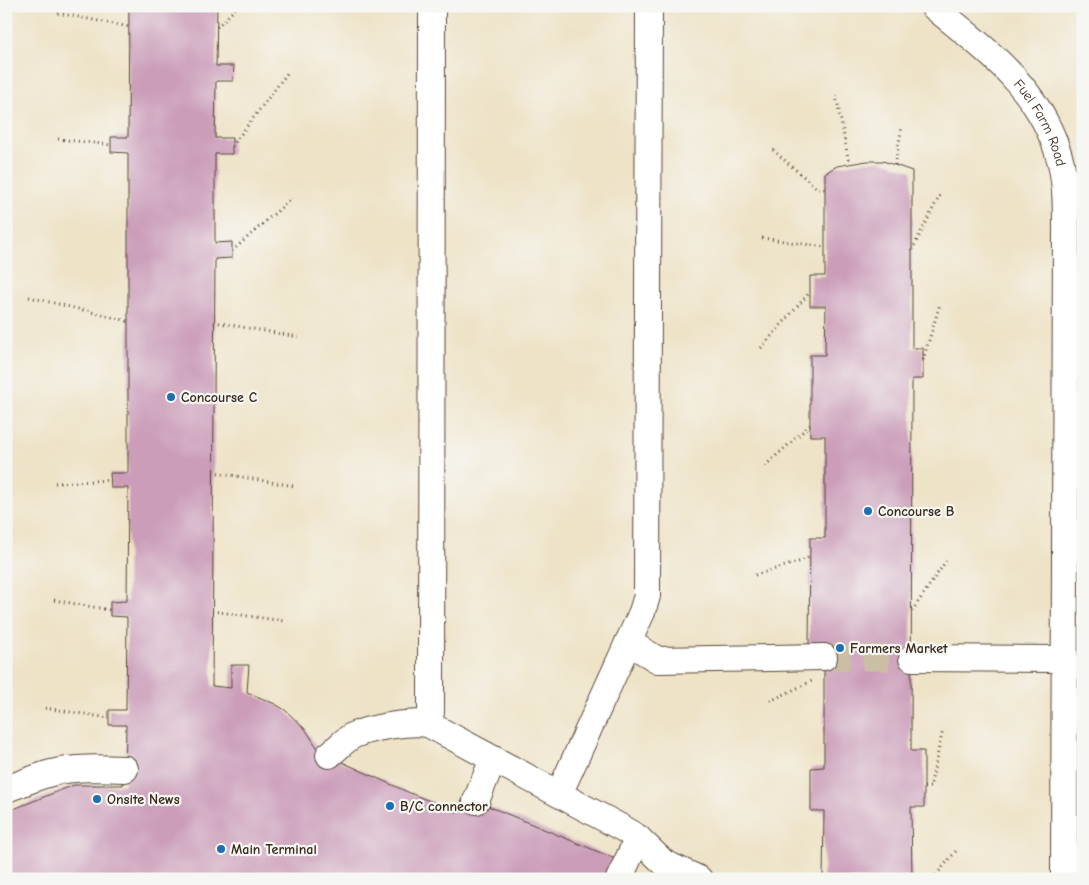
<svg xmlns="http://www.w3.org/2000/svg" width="1089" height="885" font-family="'Comic Neue',sans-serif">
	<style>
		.building { fill: #cb9db9 }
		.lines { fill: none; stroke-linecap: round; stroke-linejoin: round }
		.minor-tunnel { stroke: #cabea5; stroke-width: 26; stroke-dasharray: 26 13; stroke-linecap: butt }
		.minor-casing { stroke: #564637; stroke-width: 28 }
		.path { stroke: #564637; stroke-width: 3; stroke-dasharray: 1 4; stroke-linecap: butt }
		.minor { stroke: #fff; stroke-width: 26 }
		.poi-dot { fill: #1f6fb2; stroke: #f6f6f2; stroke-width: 2 }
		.labels { text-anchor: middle; stroke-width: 4.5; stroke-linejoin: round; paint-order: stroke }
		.street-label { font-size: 14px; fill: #3b2a1e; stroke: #f6f6f2 }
		.poi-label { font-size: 14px; font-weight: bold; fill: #3b2a1e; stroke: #f6f6f2; text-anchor: start }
	</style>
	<rect width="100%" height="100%" fill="#f6f6f2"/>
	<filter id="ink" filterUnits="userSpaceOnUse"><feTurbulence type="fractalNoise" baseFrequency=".02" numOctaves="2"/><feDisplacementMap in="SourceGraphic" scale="10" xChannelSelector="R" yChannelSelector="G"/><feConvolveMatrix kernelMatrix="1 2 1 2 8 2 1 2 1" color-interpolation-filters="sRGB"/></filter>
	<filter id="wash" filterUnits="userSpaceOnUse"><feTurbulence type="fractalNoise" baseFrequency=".0096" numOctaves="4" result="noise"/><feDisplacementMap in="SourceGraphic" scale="20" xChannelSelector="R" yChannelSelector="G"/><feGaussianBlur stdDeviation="1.12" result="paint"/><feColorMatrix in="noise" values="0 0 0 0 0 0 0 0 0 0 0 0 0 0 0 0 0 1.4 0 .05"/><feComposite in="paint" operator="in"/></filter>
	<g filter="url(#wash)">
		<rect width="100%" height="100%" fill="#eee3c7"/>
		<g id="blocks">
			<path class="building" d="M129 6H217L216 66H234L233 81H216L215 138H232V154H215V243L232 242V258L215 259 212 686 231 688V665H249L247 692 275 704 285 710 306 730 320 752 410 793 457 812 464 796 618 860 617 879H6V812L74 785H123V783H125L126 725H109V710H126L127 617 110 616V602L127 601 128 488H111L110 473H128V153L111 152V137H128Z
				M867 161H883L912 171V348H923V379H912L911 751H924V807H911L912 879H823L824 811H811V768L824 767V647H809L810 538H825V436H810V355H825L826 306H810V276H825V173L837 166Z"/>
		</g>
	</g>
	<g filter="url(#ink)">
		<use href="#blocks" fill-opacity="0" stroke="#564637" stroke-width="1"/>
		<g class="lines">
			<path class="minor-tunnel" d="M824 657 912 658"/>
			<defs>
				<g id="minor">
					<path id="s1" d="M933 6C988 52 1042 89 1061 163 1066 185 1066 208 1066 231L1064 879"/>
					<path d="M628 642 658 660 824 657"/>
					<path d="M912 658 1065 659"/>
					<path d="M428 724 431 712 432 6"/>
					<path d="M329 755C337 749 344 740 354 735 370 728 410 721 428 724L624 829 638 838 664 863 699 879"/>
					<path d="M6 789C21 784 36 777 51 773 75 767 100 768 125 769"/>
					<path d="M559 794 642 612 647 596 649 6"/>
					<path d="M476 801 493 759"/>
					<path d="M619 879 638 838"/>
				</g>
			</defs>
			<use href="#minor" class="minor-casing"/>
			<path class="path" d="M58 13 129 27
				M217 27 238 6
				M836 95 849 163
				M58 139 111 145
				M232 146 288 72
				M773 150 818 189H825
				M895 165 902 126
				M762 238 825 247
				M912 250 940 195
				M232 251 292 198
				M29 297 128 321
				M214 322 298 337
				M761 348 810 292
				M923 360 940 304
				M765 466 810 425
				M213 472 294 486
				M55 483 111 480
				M755 575 805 560 810 556
				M54 600 110 610
				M212 611 284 621
				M912 611 946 561
				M770 701 812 681
				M45 708 109 718
				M924 787H930L943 730
				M933 879 956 851"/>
			<use href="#minor" class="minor"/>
		</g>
	</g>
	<g class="poi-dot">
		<circle cx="171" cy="397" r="5"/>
		<circle cx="868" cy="511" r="5"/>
		<circle cx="840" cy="648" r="5"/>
		<circle cx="97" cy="799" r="5"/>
		<circle cx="390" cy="806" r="5"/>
		<circle cx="221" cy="849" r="5"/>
	</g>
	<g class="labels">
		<g class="street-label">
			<text dy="5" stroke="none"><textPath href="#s1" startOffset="161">Fuel Farm Road</textPath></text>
		</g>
		<g class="poi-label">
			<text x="181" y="402">Concourse C</text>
			<text x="878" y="516">Concourse B</text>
			<text x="850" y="653">Farmers Market</text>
			<text x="107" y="804">Onsite News</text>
			<text x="400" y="811">B/C connector</text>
			<text x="231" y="854">Main Terminal</text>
		</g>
	</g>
	<rect width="1089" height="885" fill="none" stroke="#f6f6f2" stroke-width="25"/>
</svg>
